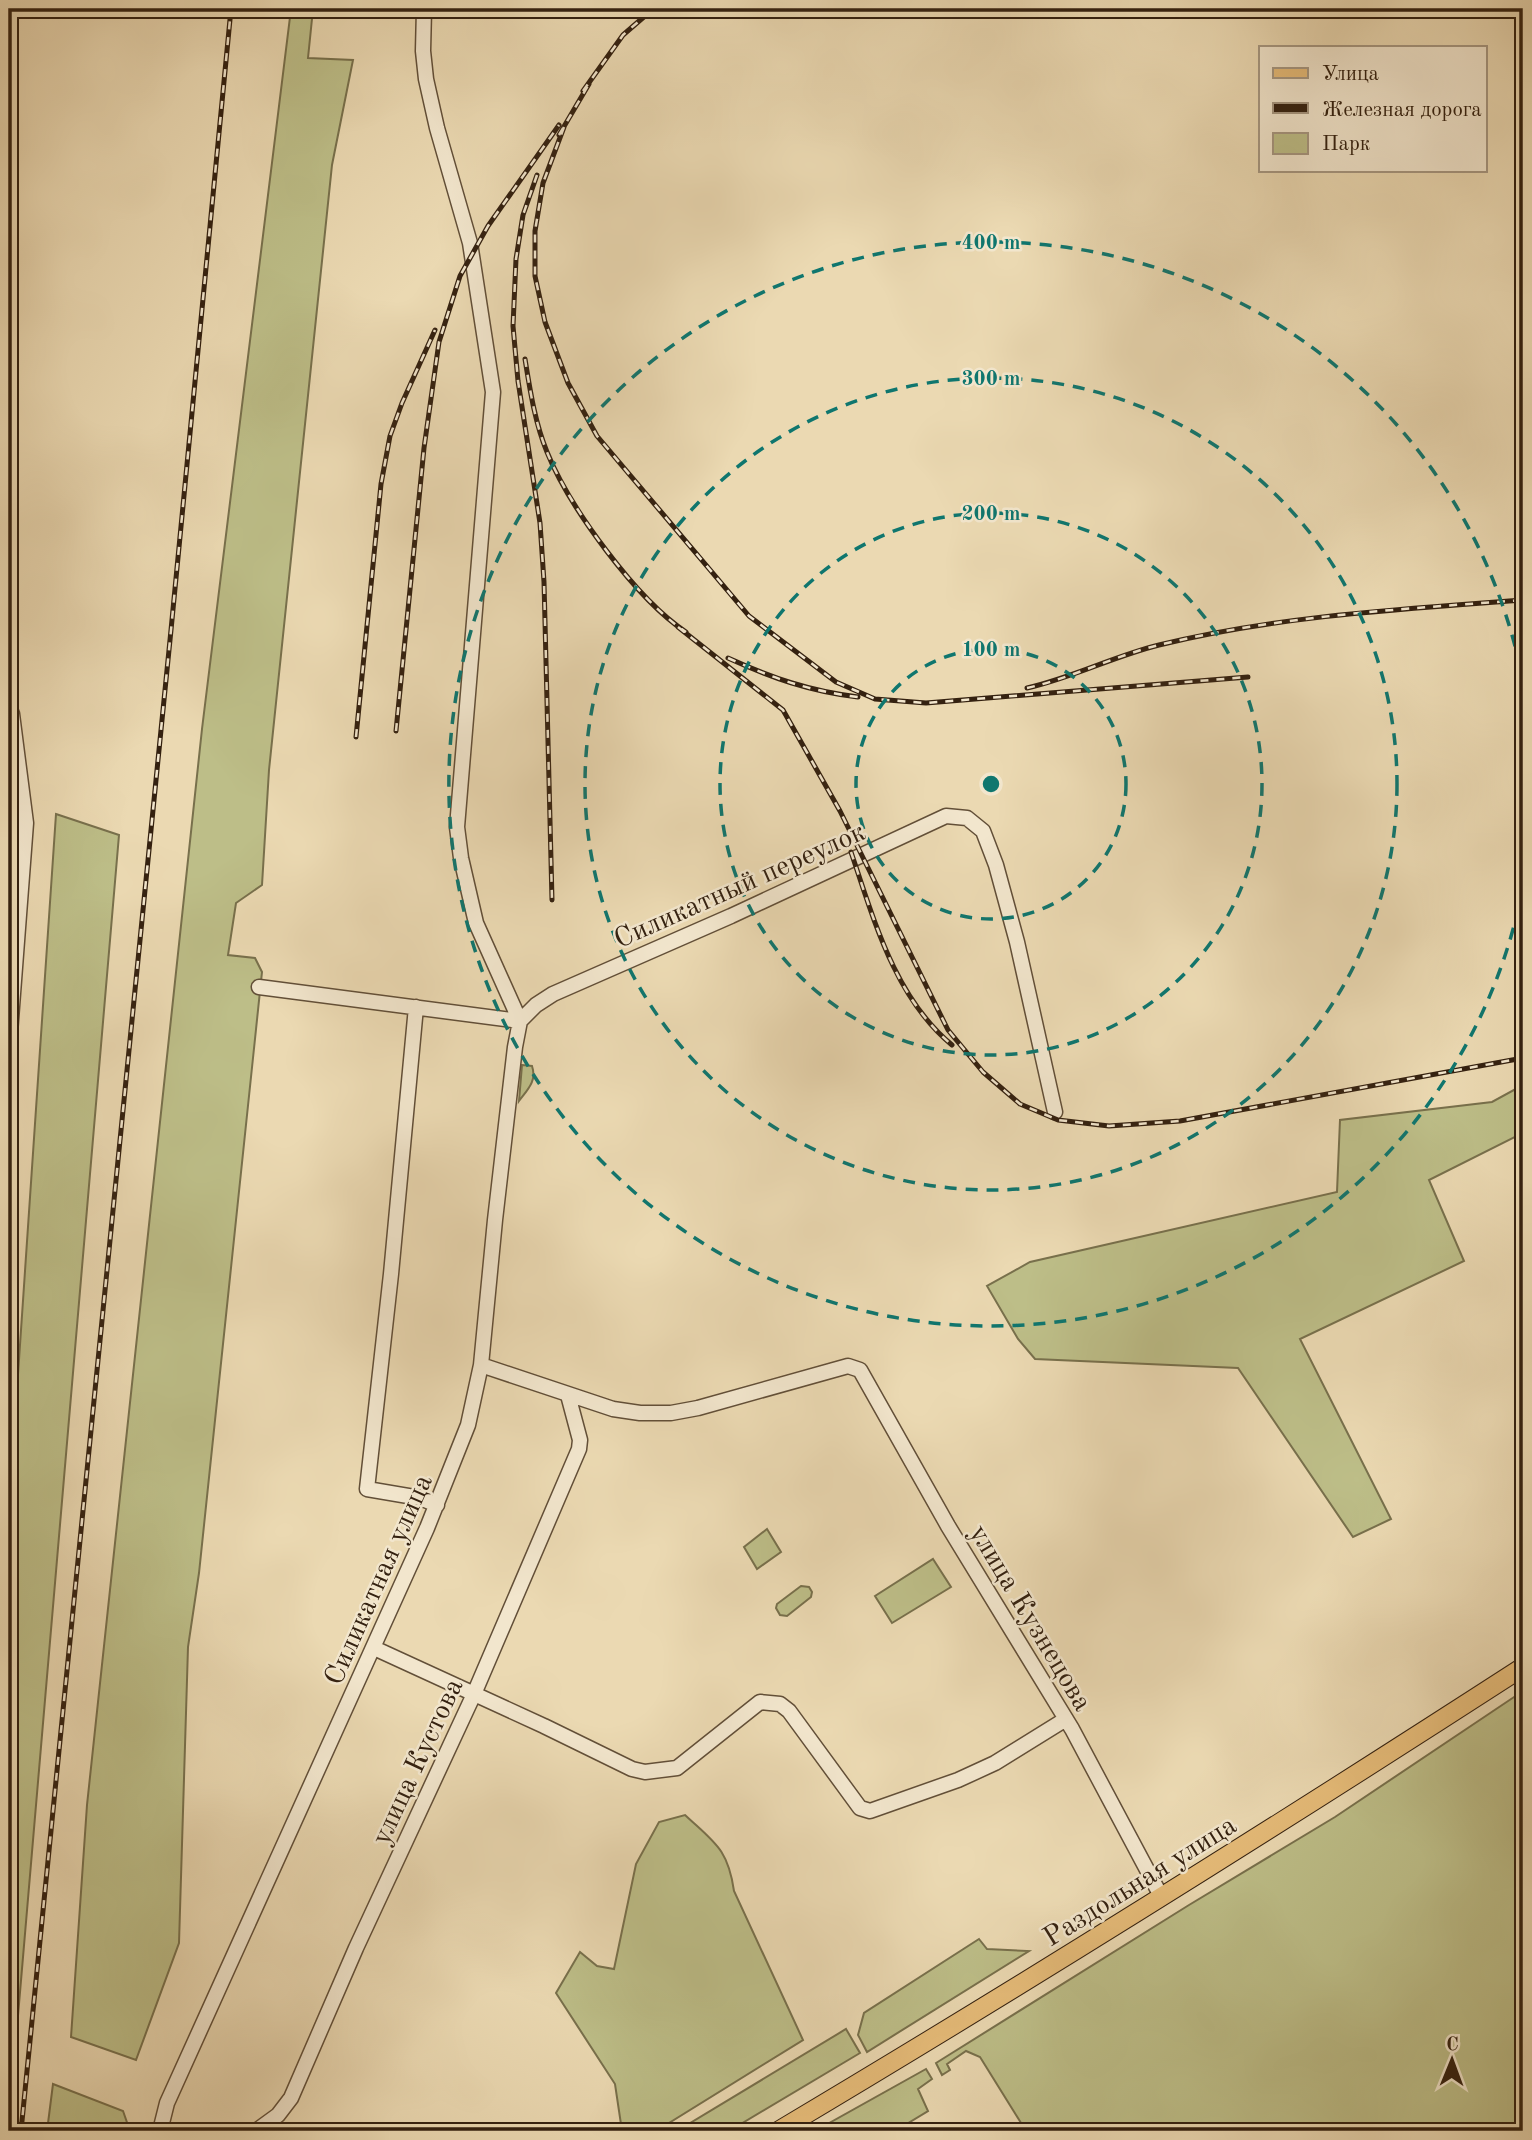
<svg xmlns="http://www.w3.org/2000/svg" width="1532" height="2140" font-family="'Old Standard TT',serif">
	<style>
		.green { fill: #bdbe88; stroke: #78704c; stroke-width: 2 }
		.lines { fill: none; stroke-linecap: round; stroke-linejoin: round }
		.minor-casing { stroke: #624f38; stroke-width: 17 }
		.major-casing { stroke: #342110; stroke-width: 20 }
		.minor { stroke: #f2e6cd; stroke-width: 14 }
		.major { stroke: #e6bc79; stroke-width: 18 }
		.rail-casing { stroke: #342110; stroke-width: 5 }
		.rail { stroke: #f2e6cd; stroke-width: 2.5; stroke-dasharray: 8; stroke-linecap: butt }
		.ring { fill: none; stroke: #0f766e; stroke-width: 3.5; stroke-dasharray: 12 9 }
		.labels { text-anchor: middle; stroke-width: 5; stroke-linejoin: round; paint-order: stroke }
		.street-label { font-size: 28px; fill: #342110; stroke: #f2e6cd }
		.centre { fill: #0f766e; stroke: #f2e6cd; stroke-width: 3.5 }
		.ring-label { font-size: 21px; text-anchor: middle; font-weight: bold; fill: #0f766e; stroke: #f2e6cd; stroke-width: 5; stroke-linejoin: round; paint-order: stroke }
	</style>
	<rect width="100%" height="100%" fill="#ebd9b2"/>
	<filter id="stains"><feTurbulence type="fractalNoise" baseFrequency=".00286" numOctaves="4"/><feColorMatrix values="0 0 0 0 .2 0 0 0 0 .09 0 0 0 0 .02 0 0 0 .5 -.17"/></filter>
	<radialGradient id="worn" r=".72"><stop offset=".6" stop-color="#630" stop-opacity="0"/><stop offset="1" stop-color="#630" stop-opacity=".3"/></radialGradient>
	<path class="green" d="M291 9H313L308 58 353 60 332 165 269 770 262 885 236 903 228 955 255 958 262 972 199 1573 188 1647 179 1943 136 2060 71 2037 87 1805 202 729Z
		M56 814 119 835 16 2039 9 2034V1507Z
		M522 1065 532 1066C537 1081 528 1089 519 1101Z
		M1523 1085V1133L1429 1180 1464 1261 1300 1339 1391 1519 1353 1537 1238 1368 1035 1359 1018 1339 987 1286 1030 1262 1337 1192 1340 1120 1492 1102Z
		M767 1529 781 1552 757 1569 744 1547Z
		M933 1559 951 1587 892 1623 875 1596Z
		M801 1586 809 1587 812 1592 811 1597 787 1616 780 1615 776 1608 777 1604Z
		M1523 1691V2131H1026L980 2057 966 2051 947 2064 950 2070 942 2075 936 2063 1189 1905 1335 1817Z
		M685 1815C715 1843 728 1849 734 1891L803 2040 656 2131H622L615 2084 556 1993 580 1952 597 1966 614 1969 636 1864 659 1822Z
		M979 1939 987 1949 1029 1951 867 2052 858 2035 864 2013Z
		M846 2029 860 2053 729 2131H677Z
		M926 2069 932 2079 918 2089 928 2111 895 2131H815Z
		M53 2084 123 2111 130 2131H47Z"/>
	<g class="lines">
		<defs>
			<path id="minor" d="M424 9 423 51 426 79 437 128 470 243 493 392 457 827 461 858 476 923 520 1021
				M9 707 12 714 26 823 9 1046
				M259 987 520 1021
				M416 1007 391 1274 367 1489 420 1498 437 1505
				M520 1021 536 1005 553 994 731 916 946 816 967 818 983 831 996 865 1017 942 1055 1112
				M481 1365 613 1409 640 1413H671L698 1408 848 1366 860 1370 948 1526 1072 1729 1161 1896
				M374 1648 544 1726 632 1769 645 1772 677 1768 760 1702 780 1704 789 1711 860 1808 870 1811 958 1780 995 1763 1066 1719
				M160 2131 167 2103 427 1528 468 1425 481 1365 495 1220 515 1047 520 1021
				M256 2131 278 2115 291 2098 356 1948 474 1694 579 1449 580 1440 568 1395"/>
			<path id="major" d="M778 2131C1030 1981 1277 1826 1523 1667"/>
		</defs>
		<use href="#minor" class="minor-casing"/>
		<use href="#major" class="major-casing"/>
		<use href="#minor" class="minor"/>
		<use href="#major" class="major"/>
		<defs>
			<path id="rail" d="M583 91 623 35 653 9
				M564 127 543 183 535 231V276L545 322 568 383 597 436 749 616 836 682 875 699 926 703 1248 677
				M559 135 589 84
				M537 175 523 215 516 259 513 326 518 381 540 523 544 582 552 900
				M525 359C530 390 535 423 547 452 569 507 637 600 686 632
				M678 627 783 710 840 811 948 1030 983 1072 1020 1104 1058 1120 1109 1126 1180 1121 1523 1058
				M728 658C772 678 809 691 858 697
				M1027 688C1072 678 1114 656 1159 645 1277 616 1402 609 1523 600
				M396 731 424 448 439 342 460 276 488 226 559 125
				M356 737 381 484 390 436 402 403 435 330
				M851 852C874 920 895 998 952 1045
				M21 2131 171 630 231 9"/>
		</defs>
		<use href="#rail" class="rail-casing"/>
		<use href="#rail" class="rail"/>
	</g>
	<g class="ring">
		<circle cx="991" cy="784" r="135"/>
		<circle cx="991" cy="784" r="271"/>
		<circle cx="991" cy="784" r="406"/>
		<path d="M1523 887A542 542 0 1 1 1523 681"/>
	</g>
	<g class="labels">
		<g class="street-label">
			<text transform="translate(739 884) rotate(-24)" y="10">Силикатный переулок</text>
			<text transform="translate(377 1579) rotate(-66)" y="10">Силикатная улица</text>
			<text transform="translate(1032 1617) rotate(59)" y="10">улица Кузнецова</text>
			<text transform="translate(416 1761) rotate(-65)" y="10">улица Кустова</text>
			<text transform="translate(1139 1880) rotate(-32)" y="10">Раздольная улица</text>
		</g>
	</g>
	<circle cx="991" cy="784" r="10" class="centre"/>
	<g class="ring-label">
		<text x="991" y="249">400 m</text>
		<text x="991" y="385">300 m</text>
		<text x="991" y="520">200 m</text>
		<text x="991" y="656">100 m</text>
	</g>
	<rect width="1532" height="2140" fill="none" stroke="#ebd9b2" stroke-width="35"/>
	<rect x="10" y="10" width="1511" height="2119" fill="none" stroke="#342110" stroke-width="3.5"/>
	<rect x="18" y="18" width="1497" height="2105" fill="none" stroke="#342110" stroke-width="2"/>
	<rect x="1259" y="46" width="228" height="126" fill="#f2e6cd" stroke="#a69781" stroke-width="2"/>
	<rect x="1273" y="68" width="35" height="10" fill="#e6bc79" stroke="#a69781" stroke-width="2"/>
	<text x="1322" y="80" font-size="21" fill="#342110">Улица</text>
	<rect x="1273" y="103" width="35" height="10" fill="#342110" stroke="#a69781" stroke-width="2"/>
	<text x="1322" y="116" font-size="21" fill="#342110">Железная дорога</text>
	<rect x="1273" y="133" width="35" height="21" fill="#bdbe88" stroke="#a69781" stroke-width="2"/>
	<text x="1322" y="150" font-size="21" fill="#342110">Парк</text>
	<g transform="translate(1452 2060) rotate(1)" stroke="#f2e6cd" stroke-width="5" paint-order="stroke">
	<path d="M0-5L12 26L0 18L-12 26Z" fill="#342110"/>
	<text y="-10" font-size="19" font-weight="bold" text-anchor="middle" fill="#342110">С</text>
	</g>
	<rect width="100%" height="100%" filter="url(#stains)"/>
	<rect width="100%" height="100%" fill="url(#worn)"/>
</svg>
